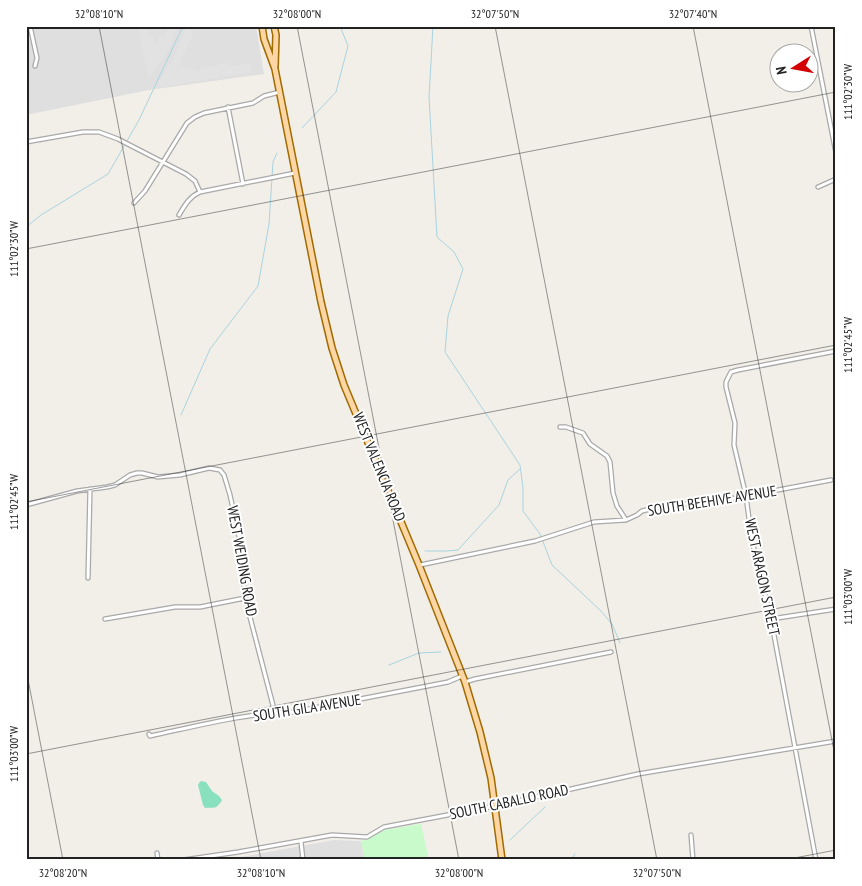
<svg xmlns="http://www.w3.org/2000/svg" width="862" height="886" font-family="'PT Sans Narrow',sans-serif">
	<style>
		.residential { fill: #e0dfdf }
		.park { fill: #c8facc }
		.pitch { fill: #88e0be }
		.parking { fill: #e2e2e2 }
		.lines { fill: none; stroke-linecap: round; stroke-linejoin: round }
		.stream { stroke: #aad3df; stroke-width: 1 }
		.street-casing { stroke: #a9a9a9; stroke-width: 5.5 }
		.primary-casing { stroke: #a06b00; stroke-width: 8 }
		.street { stroke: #fff; stroke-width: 3 }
		.primary { stroke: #fcd6a4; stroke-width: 5 }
		.ticks { fill: none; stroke: #222; stroke-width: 1; stroke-opacity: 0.45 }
		.labels { text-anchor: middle; stroke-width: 4; stroke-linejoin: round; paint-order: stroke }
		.street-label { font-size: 15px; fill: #222; stroke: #fff }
		.neatline { fill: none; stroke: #222; stroke-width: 2 }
		.ticks-label { font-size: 12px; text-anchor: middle; fill: #222 }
	</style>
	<rect width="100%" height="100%" fill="#f2efe9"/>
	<path class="residential" d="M26 26H256L264 74 149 90 26 115Z
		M334 840 361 841 365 860H224Z"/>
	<path class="park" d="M421 824 429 860H365L361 841 367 839 384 830Z"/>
	<path class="pitch" d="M201 781 206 782 212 791 219 796 222 800C216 810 215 807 205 808L203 805 198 785 199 783Z"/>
	<path class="parking" d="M138 26H147L149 37H154L155 42 157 43 160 37 163 38 168 27 166 26H178L166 55 148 78Z
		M187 26H199L198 29 195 28 180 65 199 72 200 70V68L229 63V66L250 63 252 72 161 87 157 84 173 59Z"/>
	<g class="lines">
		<path class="stream" d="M433 26 429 97 437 237 454 252 463 269 448 316 445 352 520 465 523 488V511L540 534 552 565 601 611 612 624 620 643
			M302 128 336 92 348 46 340 26
			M26 227 41 215 108 174 139 120 183 26
			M181 415 210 349 258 286 269 224 273 162 277 153
			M425 551H447L458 550 499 505 508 480 520 469
			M389 665 419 653 441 652
			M510 840 545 807
			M571 860 575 854"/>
		<defs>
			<path id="street" d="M30 26 37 58 35 66
				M811 26 836 153
				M228 107 243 184
				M26 142 83 132H99L118 139 186 174 195 181 200 192
				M818 187 836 179
				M134 203 145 191 187 123 195 117 204 113 253 103 264 96 280 92
				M179 215C185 205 189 197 200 192L295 173
				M560 427H566L580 432 583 433 590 444 607 456 610 462 613 493 617 506 626 520
				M26 505 77 491 107 487 115 485 130 475 137 473H142L158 477 180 475 209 468 220 470 224 475 230 495 240 541 245 598 275 713
				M420 565 535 541 594 522 626 520 637 515 642 511 668 505 714 502 831 480
				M88 578 90 489
				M105 619 175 607H200L245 598
				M771 619 836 609
				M465 682 475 679 611 652
				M149 734 150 736C197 726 245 713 293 712L448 682 462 676
				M691 835 693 860
				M301 842 303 860
				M157 853 158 860
				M183 860 238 852 332 835 367 837 384 827 495 806 638 774 836 741
				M816 860 771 619 752 541 746 496 734 445 735 423 726 387V382L731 372 738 370 836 351"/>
			<path id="primary" d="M262 26 264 39 275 69 321 302 332 348 344 385 419 565 465 682 480 732 491 778 502 860
				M274 26 276 35 275 66"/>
		</defs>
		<use href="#street" class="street-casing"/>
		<use href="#primary" class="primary-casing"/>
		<use href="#street" class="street"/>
		<use href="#primary" class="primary"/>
	</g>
	<path class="ticks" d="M99 26 261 860M297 26 459 860M495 26 657 860M693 26 836 761M26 249 836 92M26 502 836 345M26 669 63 860M26 754 836 597M784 860 836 850"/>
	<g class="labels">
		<g class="street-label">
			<text transform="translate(379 467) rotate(68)" y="5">WEST VALENCIA ROAD</text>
			<text transform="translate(712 501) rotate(-9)" y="5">SOUTH BEEHIVE AVENUE</text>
			<text transform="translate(242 561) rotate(80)" y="5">WEST WEIDING ROAD</text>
			<text transform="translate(762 577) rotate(78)" y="5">WEST ARAGON STREET</text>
			<text transform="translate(307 708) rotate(-9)" y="5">SOUTH GILA AVENUE</text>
			<text transform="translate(509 802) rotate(-12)" y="5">SOUTH CABALLO ROAD</text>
		</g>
	</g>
	<rect width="862" height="886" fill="none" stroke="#ffffff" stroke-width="55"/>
	<g transform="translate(794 68) rotate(259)"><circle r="24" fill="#ffffff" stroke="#a7a7a7"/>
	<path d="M0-4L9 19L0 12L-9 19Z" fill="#d40000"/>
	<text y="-8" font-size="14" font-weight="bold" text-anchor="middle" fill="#222222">N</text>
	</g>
	<rect x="28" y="28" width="806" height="830" class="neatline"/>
	<g class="ticks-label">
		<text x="99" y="18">32°08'10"N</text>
		<text x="297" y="18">32°08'00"N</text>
		<text x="495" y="18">32°07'50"N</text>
		<text x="693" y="18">32°07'40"N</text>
		<text transform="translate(848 92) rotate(-90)" y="4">111°02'30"W</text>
		<text transform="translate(14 249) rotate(-90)" y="4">111°02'30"W</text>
		<text transform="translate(848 345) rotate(-90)" y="4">111°02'45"W</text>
		<text transform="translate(14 502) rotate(-90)" y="4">111°02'45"W</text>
		<text transform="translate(848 597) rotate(-90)" y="4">111°03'00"W</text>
		<text transform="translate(14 754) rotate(-90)" y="4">111°03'00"W</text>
		<text x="63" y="877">32°08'20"N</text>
		<text x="261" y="877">32°08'10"N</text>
		<text x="459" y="877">32°08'00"N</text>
		<text x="657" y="877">32°07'50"N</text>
	</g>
</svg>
